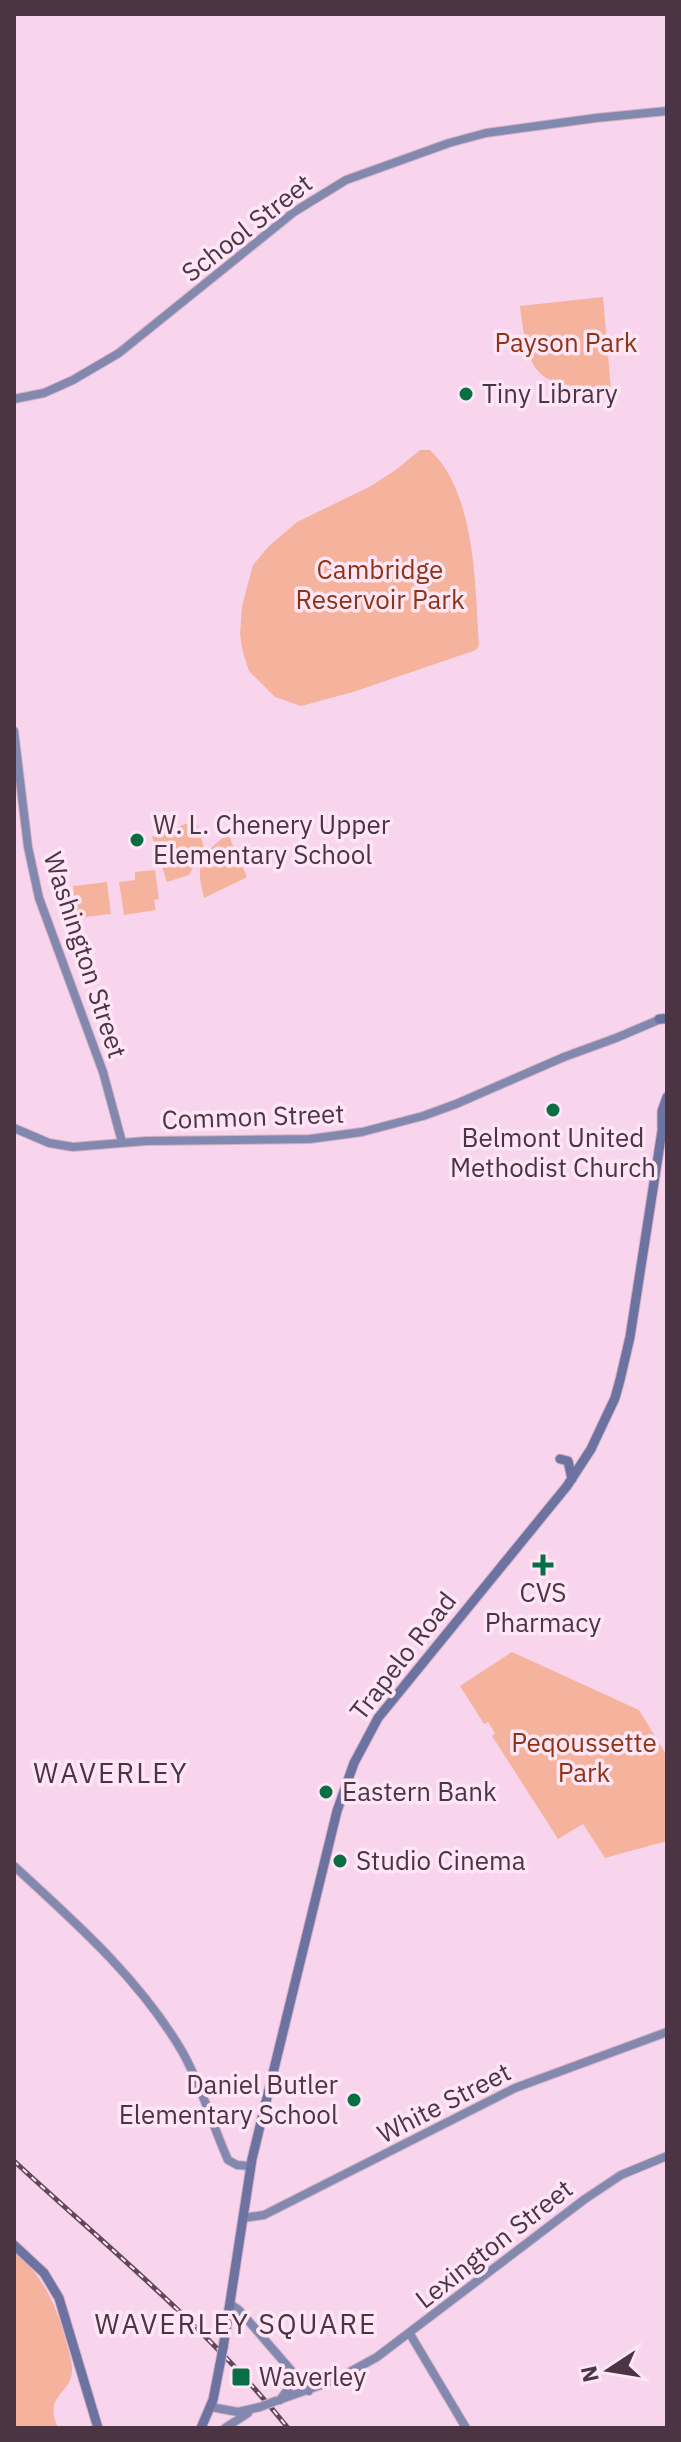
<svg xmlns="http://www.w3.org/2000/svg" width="681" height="2442" font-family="'IBM Plex Sans',sans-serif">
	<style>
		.green { fill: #f5b39e }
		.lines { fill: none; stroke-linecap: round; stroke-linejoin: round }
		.secondary-casing { stroke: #d2b2c8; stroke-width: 10 }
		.primary-casing { stroke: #d2b2c8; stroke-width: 11 }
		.secondary { stroke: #8389ae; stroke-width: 8 }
		.primary { stroke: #6d73a1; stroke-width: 9 }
		.rail-casing { stroke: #604859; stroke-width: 5 }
		.rail { stroke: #fee6f6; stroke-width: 2; stroke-dasharray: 6; stroke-linecap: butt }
		.secondary-bridge-casing { stroke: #d2b2c8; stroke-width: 10; stroke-linecap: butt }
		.primary-bridge-casing { stroke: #d2b2c8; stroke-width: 11; stroke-linecap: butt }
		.secondary-bridge { stroke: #8389ae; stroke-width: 8 }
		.primary-bridge { stroke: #6d73a1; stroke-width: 9 }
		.poi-dot { fill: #0a6e44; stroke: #fee6f6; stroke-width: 3 }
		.labels { text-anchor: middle; stroke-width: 7; stroke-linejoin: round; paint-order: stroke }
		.street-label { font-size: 26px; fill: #4b3444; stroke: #fee6f6 }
		.park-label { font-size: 26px; fill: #8e3313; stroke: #fee6f6 }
		.poi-label { font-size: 26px; fill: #4b3444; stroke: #fee6f6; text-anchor: start }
		.neighbourhood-label { font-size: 28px; letter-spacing: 2px; fill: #4b3444; stroke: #fee6f6 }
	</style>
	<rect width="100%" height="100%" fill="#f8d5ed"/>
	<path class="green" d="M603 297 611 389C536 385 529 380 520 306Z
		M420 450H430C476 493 475 586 479 645L476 650 353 692 301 706 275 697 249 671 243 653 240 635 242 606 253 565 269 546 297 522 371 486 397 469Z
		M196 820 204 848 189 875 167 882 152 837Z
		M228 834 247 877 204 898C195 864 200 855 228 834Z
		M155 870 159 899 154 900 156 910 124 915 119 882 135 880V872Z
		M107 882 111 914 77 918 73 886Z
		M512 1652 639 1710 667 1756V1841L605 1858 583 1824 558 1839 492 1736 495 1733 488 1722 484 1724 460 1686Z
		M14 2250C44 2279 55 2301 66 2341 68 2350 73 2362 72 2372 70 2395 43 2395 58 2428H15L14 2426Z"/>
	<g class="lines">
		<defs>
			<path id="secondary" d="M14 399 44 393 73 380 119 353 294 212 346 180 449 143 486 133 596 118 667 111
				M14 731 28 847 39 898 103 1072 122 1142
				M14 1128 49 1143 73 1147 146 1141 310 1139 362 1132 423 1116 456 1104 564 1057 616 1038 663 1018
				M14 1866C75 1922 141 1980 183 2053 202 2087 212 2124 228 2160L237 2165 250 2166
				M243 2218 264 2215 515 2088 667 2032
				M230 2304 239 2310 309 2391
				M410 2334 466 2428
				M280 2400 292 2384 290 2370
				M273 2402 335 2380 377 2357 585 2199 621 2175 667 2156
				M211 2407 238 2412 260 2407
				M225 2428 248 2413"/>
			<path id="primary" d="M659 1019H667
				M662 1128V1111L667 1097
				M560 1459 568 1461 572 1479
				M14 2245 44 2273 59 2298 98 2428
				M223 2348 252 2159 337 1811 354 1763 378 1718 567 1486 591 1449 615 1398 620 1380 630 1337 662 1131 667 1121
				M201 2428 213 2400 220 2364"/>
		</defs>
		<use href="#secondary" class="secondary-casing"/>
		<use href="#primary" class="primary-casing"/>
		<use href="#secondary" class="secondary"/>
		<use href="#primary" class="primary"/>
		<defs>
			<path id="rail" d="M14 2161C107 2247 209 2329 288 2428"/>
		</defs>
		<use href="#rail" class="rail-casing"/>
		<use href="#rail" class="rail"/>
		<defs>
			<path id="secondary-bridge" d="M260 2407 273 2402"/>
			<path id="primary-bridge" d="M220 2364 223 2348"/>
		</defs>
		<use href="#secondary-bridge" class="secondary-bridge-casing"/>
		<use href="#primary-bridge" class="primary-bridge-casing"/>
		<use href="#secondary-bridge" class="secondary-bridge"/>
		<use href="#primary-bridge" class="primary-bridge"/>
	</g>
	<g class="poi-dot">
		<circle cx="466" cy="394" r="8"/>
		<circle cx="137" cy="840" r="8"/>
		<circle cx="553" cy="1110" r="8"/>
		<path d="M539 1553h8v8h8v8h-8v8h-8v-8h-8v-8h8z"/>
		<circle cx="326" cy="1792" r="8"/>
		<circle cx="340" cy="1861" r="8"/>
		<circle cx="354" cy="2100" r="8"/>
		<rect x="231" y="2367" width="20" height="20" rx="4"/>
	</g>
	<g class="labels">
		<g class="street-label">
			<text transform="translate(247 228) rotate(-38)" y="9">School Street</text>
			<text transform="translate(85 955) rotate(72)" y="9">Washington Street</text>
			<text transform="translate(253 1117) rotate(-2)" y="9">Common Street</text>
			<text transform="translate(403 1656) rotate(-52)" y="9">Trapelo Road</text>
			<text transform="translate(444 2103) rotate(-27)" y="9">White Street</text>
			<text transform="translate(494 2244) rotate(-38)" y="9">Lexington Street</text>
		</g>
		<g class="park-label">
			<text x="566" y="352">Payson Park</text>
			<text x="380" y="579">Cambridge<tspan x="380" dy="30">Reservoir Park</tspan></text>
			<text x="584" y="1752">Peqoussette<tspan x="584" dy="30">Park</tspan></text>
		</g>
		<g class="poi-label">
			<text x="482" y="403">Tiny Library</text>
			<text x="153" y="834">W. L. Chenery Upper<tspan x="153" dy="30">Elementary School</tspan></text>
			<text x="553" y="1147" text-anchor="middle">Belmont United<tspan x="553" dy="30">Methodist Church</tspan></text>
			<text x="543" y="1602" text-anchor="middle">CVS<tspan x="543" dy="30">Pharmacy</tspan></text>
			<text x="342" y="1801">Eastern Bank</text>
			<text x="356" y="1870">Studio Cinema</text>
			<text x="338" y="2094" text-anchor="end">Daniel Butler<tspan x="338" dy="30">Elementary School</tspan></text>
			<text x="259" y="2386">Waverley</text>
		</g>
		<g class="neighbourhood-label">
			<text x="111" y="1783">WAVERLEY</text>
			<text x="236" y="2334">WAVERLEY SQUARE</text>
		</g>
	</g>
	<rect width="681" height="2442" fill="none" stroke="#4b3444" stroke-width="32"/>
	<g transform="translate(609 2370) rotate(258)" stroke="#fee6f6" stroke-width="6" paint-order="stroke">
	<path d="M0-6L14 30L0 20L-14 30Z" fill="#4b3444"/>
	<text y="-12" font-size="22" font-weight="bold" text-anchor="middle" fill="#4b3444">N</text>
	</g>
</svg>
